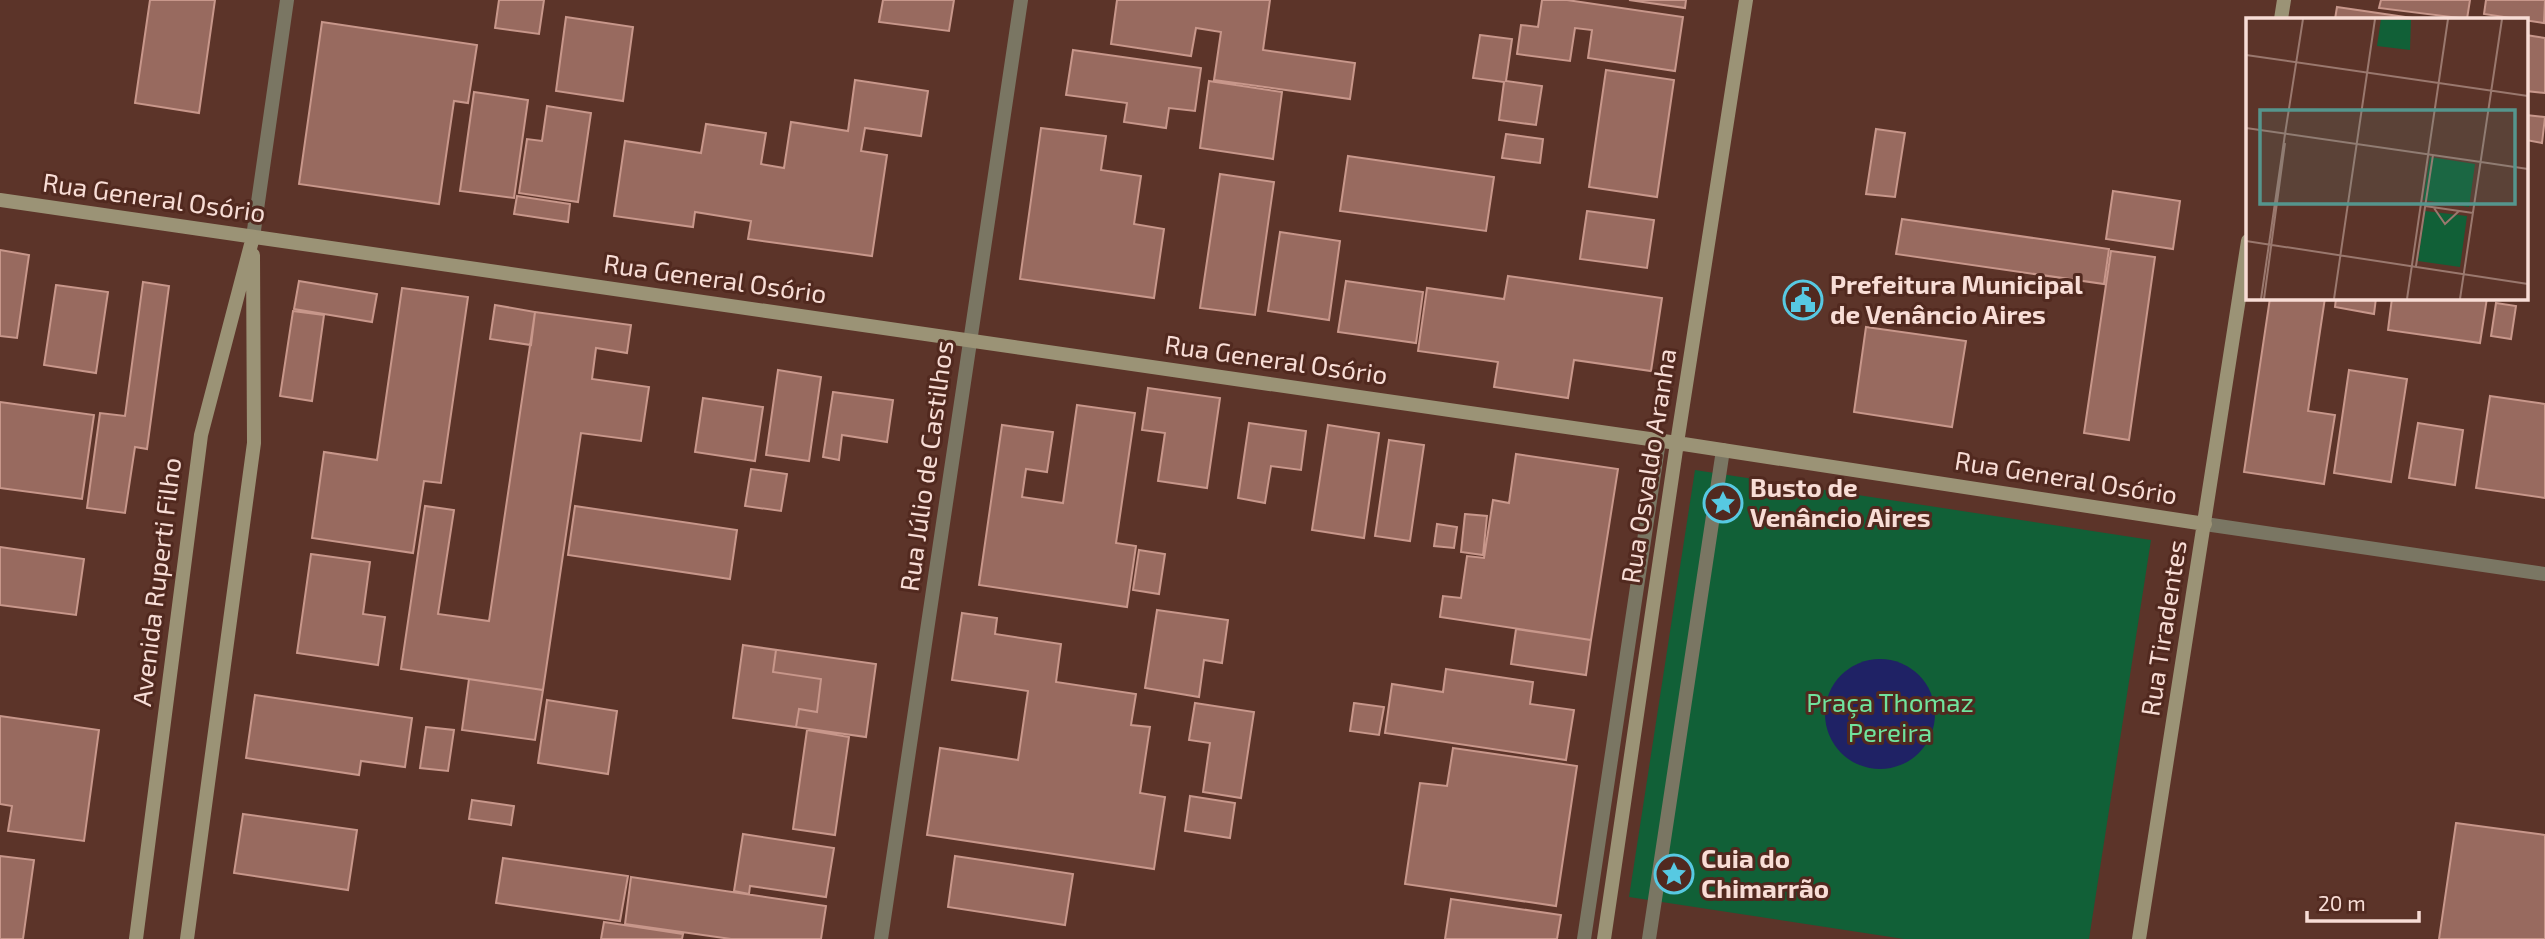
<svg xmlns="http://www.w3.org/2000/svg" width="2545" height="939" font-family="'Exo 2',sans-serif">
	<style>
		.green { fill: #116037 }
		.water { fill: #1f2265 }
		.building { fill: #986a5f; stroke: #c8978b; stroke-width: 2 }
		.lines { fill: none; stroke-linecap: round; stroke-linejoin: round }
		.pedestrian { stroke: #7a7663; stroke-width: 14 }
		.tertiary { stroke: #7a7663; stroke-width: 14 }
		.secondary { stroke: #9b9376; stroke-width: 14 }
		.labels { text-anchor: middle; stroke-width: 6; stroke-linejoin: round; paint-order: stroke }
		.street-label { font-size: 26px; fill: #f8ddd6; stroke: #51291f }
		.poi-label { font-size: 26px; font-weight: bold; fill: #f8ddd6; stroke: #51291f; text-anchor: start }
		.park-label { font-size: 26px; fill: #70e39d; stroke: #51291f }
		.inset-road { fill: none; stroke: #9a786e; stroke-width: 2 }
		.view { fill: #55958d; fill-opacity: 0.15; stroke: #55958d; stroke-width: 3.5 }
		.inset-edge { fill: none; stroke: #f8ddd6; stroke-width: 3.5 }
	</style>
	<rect width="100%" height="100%" fill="#5c3429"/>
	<path class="green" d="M1695 470 2151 540 2089 939H1904L1629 897Z"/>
	<path class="water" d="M1825 714a55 55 0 1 1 110 0a55 55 0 1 1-110 0Z"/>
	<path class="building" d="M150 0H215L199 113 135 103Z
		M499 0H544L539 34 495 28Z
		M883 0H954L949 31 879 22Z
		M1117 0H1270L1263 50 1355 63 1350 99 1214 80 1221 32 1196 28 1191 56 1111 44Z
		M1542 0H1567L1683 17 1675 71 1588 58 1592 30 1575 28 1570 61 1517 54 1521 25 1538 27Z
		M1629 0H1686L1685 8Z
		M2381 0H2470L2467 19 2379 8Z
		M2486 0H2545L2544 23 2484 14Z
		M2337 7 2419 19H2335Z
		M566 17 633 27 623 101 556 91Z
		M322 22 477 45 468 103 454 101 439 204 299 184Z
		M1480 35 1512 39 1506 81 1542 86 1536 125 1499 120 1504 82 1473 78Z
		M2526 35 2545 38V93L2526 91Z
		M1073 50 1201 68 1195 111 1169 108 1166 128 1124 122 1127 103 1066 95Z
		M1606 70 1674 80 1657 197 1589 187Z
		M855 80 928 91 921 136 865 128 861 151 887 155 872 256 748 239 751 221 695 212 693 227 614 216 625 141 701 153 706 124 766 133 761 164 784 168 791 122 848 131Z
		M1209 81 1282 92 1273 159 1200 148Z
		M474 92 528 100 514 198 460 191Z
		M547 106 591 113 578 202 519 193 527 139 542 141Z
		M2526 115 2545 117 2542 143 2526 140Z
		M1041 128 1106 136 1101 170 1141 176 1134 224 1164 229 1154 298 1020 279Z
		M1876 129 1905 133 1895 197 1866 194Z
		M1506 134 1543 139 1540 163 1502 158Z
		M1348 156 1494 177 1486 231 1340 211Z
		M1220 174 1274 182 1255 315 1200 308Z
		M2113 191 2180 201 2173 249 2106 239Z
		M517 196 570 204 568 222 514 214Z
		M1587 211 1654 220 1647 268 1580 259Z
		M1902 219 2109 249 2104 284 1896 254Z
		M1280 232 1340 241 1329 320 1268 311Z
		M0 250 29 255 17 338 0 336Z
		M2111 251 2155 257 2129 440 2084 433Z
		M1508 276 1662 298 1651 371 1574 360 1568 398 1494 387 1498 362 1418 351 1427 288 1504 299Z
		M299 281 377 294 372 322 294 309Z
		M1346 281 1423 292 1416 343 1338 332Z
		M143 282 169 286 147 449 135 447 125 513 87 508 100 413 125 416Z
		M56 285 108 292 96 373 44 365Z
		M402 288 468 297 441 483 424 481 413 553 312 538 324 452 377 460Z
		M2270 298H2325L2308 411 2335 415 2324 484 2244 472Z
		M2336 298H2376L2374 314 2335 307Z
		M2392 298H2487L2480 343 2388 330Z
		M2496 303 2516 306 2511 339 2491 336Z
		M495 305 535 312 531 345 490 339Z
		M293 311 324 315 312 401 280 396Z
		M535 312 631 325 627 353 596 348 592 379 649 387 641 441 581 433 543 690 401 669 425 506 454 510 438 614 489 621Z
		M1866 327 1966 341 1952 427 1854 412Z
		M778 370 821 377 809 461 766 455Z
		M2349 370 2407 379 2391 482 2334 473Z
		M1148 388 1220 398 1207 488 1158 481 1165 433 1142 430Z
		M833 392 893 400 887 442 842 435 839 460 823 457Z
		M2490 396 2545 404V498L2476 488Z
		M703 398 763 407 755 461 695 452Z
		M0 402 94 415 82 499 0 488Z
		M1077 405 1135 413 1116 543 1136 546 1127 607 979 585 1002 425 1053 432 1047 472 1026 469 1022 497 1063 503Z
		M1249 423 1306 431 1301 470 1271 466 1265 503 1238 498Z
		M2418 423 2463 430 2455 485 2409 478Z
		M1328 425 1379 433 1364 538 1312 530Z
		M1389 440 1424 445 1410 541 1375 536Z
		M1516 454 1618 469 1591 640 1440 617 1443 596 1461 598 1467 556 1484 558 1493 500 1509 503Z
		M751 469 787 474 781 511 745 506Z
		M575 506 737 530 730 579 568 555Z
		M1465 514 1487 516 1483 555 1461 552Z
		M1437 524 1457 527 1454 548 1434 546Z
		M0 547 84 559 76 615 0 605Z
		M1139 550 1165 554 1159 594 1133 590Z
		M311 554 370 562 363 614 385 617 378 665 297 653Z
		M1157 610 1228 620 1222 663 1204 660 1199 697 1145 688Z
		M962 613 997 618 995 634 1061 644 1056 682 1136 694 1131 725 1150 727 1140 793 1165 797 1154 869 927 835 940 748 1018 760 1028 691 952 680Z
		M1516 629 1591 640 1586 675 1511 664Z
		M743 645 776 650 773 672 821 679 817 712 799 709 796 727 733 718Z
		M743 645 876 664 866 737 733 718Z
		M1446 669 1533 682 1530 704 1574 710 1566 760 1385 733 1392 684 1443 692Z
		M469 679 543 690 535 740 462 730Z
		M255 695 412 718 405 767 361 761 359 775 246 758Z
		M547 700 617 711 608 774 538 763Z
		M1195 703 1254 712 1241 798 1203 792 1210 743 1189 740Z
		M1354 703 1384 707 1379 735 1350 731Z
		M0 716 99 730 84 841 8 831 12 806 0 804Z
		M426 727 454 730 448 771 420 768Z
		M807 730 849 737 835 835 793 829Z
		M1453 748 1577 766 1556 906 1405 884 1420 783 1447 786Z
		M1190 796 1235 803 1230 838 1185 831Z
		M472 800 514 806 511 825 469 819Z
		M243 814 357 830 348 890 234 873Z
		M2456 823 2545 835V939H2439Z
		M743 834 834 848 826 897 750 886 749 894 734 891Z
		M0 856 34 860 23 939H0Z
		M955 856 1073 874 1065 925 948 907Z
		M503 858 628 876 620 921 496 903Z
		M631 877 826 906 821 939H731L625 924Z
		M1451 899 1561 915 1557 939H1445Z
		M604 922 683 934 682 939H601Z"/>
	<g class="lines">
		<path class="pedestrian" d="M1584 939 1659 441
			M1649 939 1723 450"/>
		<path class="tertiary" d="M253 237 287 0
			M2205 524 2545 574
			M881 939 1021 0"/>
		<path class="secondary" d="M2281 19 2284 0
			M0 200 1677 443 2205 524
			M136 939 201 435 253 237
			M187 939 254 443 253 255
			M1604 939 1677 443 1746 0
			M2139 939 2248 241"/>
	</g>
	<defs>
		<symbol id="civic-ring" viewBox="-11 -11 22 22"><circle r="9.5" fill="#51291f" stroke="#57c9e2" stroke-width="1.5"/><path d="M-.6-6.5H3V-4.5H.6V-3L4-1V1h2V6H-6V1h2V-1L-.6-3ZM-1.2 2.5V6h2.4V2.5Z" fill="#57c9e2"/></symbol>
		<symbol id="sight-ring" viewBox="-11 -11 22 22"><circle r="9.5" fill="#51291f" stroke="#57c9e2" stroke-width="1.5"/><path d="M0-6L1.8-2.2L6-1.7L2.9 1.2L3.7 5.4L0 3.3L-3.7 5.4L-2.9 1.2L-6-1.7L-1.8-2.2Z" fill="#57c9e2"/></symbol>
	</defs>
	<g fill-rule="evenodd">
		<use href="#civic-ring" x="1781" y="278" width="44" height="44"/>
		<use href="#sight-ring" x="1701" y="481" width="44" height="44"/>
		<use href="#sight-ring" x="1652" y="852" width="44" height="44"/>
	</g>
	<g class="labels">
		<g class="street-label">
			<text transform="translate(154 198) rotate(8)" y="9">Rua General Osório</text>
			<text transform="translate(715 279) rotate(8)" y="9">Rua General Osório</text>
			<text transform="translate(1276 360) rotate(8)" y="9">Rua General Osório</text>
			<text transform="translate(927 466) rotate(-82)" y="9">Rua Júlio de Castilhos</text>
			<text transform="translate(1649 466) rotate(-81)" y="9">Rua Osvaldo Aranha</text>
			<text transform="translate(2066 478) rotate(9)" y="9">Rua General Osório</text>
			<text transform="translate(157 582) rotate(-83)" y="9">Avenida Ruperti Filho</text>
			<text transform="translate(2164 628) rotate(-81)" y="9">Rua Tiradentes</text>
		</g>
		<g class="poi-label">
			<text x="1830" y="294">Prefeitura Municipal<tspan x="1830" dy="30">de Venâncio Aires</tspan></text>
			<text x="1750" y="497">Busto de<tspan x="1750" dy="30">Venâncio Aires</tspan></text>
			<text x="1701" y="868">Cuia do<tspan x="1701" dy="30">Chimarrão</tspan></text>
		</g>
		<g class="park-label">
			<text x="1890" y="712">Praça Thomaz<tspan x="1890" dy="30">Pereira</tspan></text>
		</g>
	</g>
	<g transform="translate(2246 18)">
		<rect width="282" height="282" fill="#5c3429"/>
		<path d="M135 1 165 2 164 32 131 28ZM184 139 229 146 223 189 177 182ZM179 193 221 198 214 249 172 243Z" fill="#116037"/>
		<path class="inset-road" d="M0 37 282 78M0 110 235 144M39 116 57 1M235 144 282 151M179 188 227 195M188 190 199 206 213 193M0 223 282 266M170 248 187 137M15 281 39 116M18 281 39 125M88 281 129 1M161 281 202 1M214 281 256 1"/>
		<path class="view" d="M14 92H269V186H14Z"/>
		<rect width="282" height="282" class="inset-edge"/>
	</g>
	<path d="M2307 911v10h112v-10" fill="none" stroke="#f8ddd6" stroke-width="3.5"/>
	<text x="2318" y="911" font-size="21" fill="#f8ddd6" stroke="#51291f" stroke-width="5" paint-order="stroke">20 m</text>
</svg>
